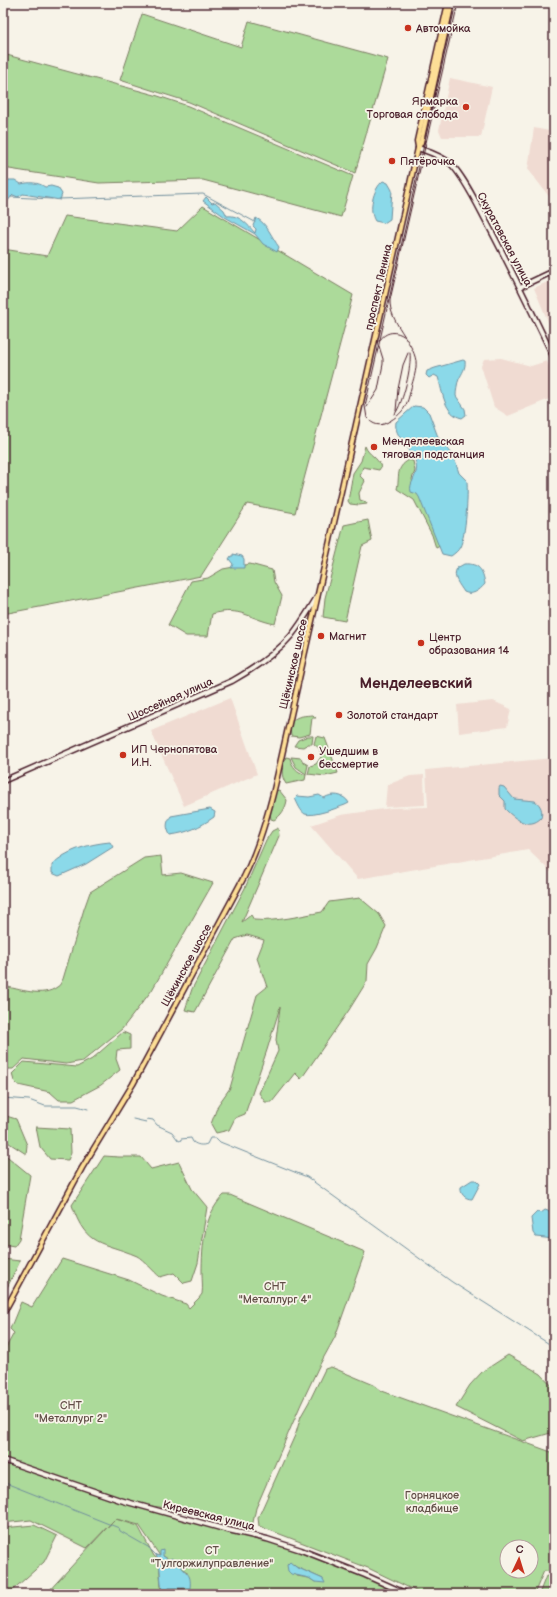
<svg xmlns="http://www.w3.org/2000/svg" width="557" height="1597" font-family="'Balsamiq Sans',sans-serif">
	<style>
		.built { fill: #f0dbd2 }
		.green { fill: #acda9a; stroke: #7b7c62; fill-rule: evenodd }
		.water { fill: #8bd9e9; stroke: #718f9d }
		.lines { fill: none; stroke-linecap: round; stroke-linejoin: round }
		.stream { stroke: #718f9d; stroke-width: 1 }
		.secondary-casing { stroke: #4a1f2b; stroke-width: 7 }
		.primary-casing { stroke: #4a1f2b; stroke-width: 7 }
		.secondary { stroke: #f7f3e8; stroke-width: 4 }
		.primary { stroke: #fdde96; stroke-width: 4 }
		.tram { stroke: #4a1f2b; stroke-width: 1 }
		.poi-dot { fill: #c8321e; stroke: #f7f3e8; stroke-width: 1.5 }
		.labels { text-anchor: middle; stroke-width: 3.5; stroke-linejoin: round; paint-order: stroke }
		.poi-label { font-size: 11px; fill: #4a1f2b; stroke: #f7f3e8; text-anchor: start }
		.street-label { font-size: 11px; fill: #4a1f2b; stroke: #f7f3e8 }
		.park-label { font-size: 11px; fill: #624e47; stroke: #f7f3e8 }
		.district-label { font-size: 15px; font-weight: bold; fill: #4a1f2b; stroke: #f7f3e8 }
	</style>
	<rect width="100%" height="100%" fill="#f7f3e8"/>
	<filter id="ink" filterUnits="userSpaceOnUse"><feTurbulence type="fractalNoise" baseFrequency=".025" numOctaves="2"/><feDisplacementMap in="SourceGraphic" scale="8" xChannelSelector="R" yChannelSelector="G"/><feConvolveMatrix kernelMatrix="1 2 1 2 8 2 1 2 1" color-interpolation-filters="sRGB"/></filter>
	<g filter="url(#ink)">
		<path class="built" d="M450 78 492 87 481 137H442L439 130Z
			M534 128 554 132V203L528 169Z
			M554 279V336L534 288Z
			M501 358 531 366 547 361 554 377V397L508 416 494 407 481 366 484 359Z
			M230 698 257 774 184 806 151 731Z
			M493 701 511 709 507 727 459 733 457 705Z
			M554 758V875L528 850 358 879 311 825 341 815 391 808 428 807 426 770Z
			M424 775 425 805 385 807 387 785 410 776Z"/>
		<path class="green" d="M142 14 241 47 249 21 388 59 355 173 189 102 120 80Z
			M3 54 155 95 188 106 353 176 341 217 203 180 99 183 3 168Z
			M203 206 353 295 295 513 247 504 201 576 3 614V249L47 256 65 216 177 231Z
			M365 446C369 456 377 456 381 467L379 470 363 467 360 476 365 481 359 493 360 500 366 502 367 504 359 505 350 504 348 501 353 473 361 461Z
			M409 460 413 461 415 471 412 479 413 484 418 488 440 546 436 548 432 535 414 500 397 489C400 476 395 468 409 460Z
			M368 520 372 541 362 546 345 621 323 617 325 598 344 525Z
			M250 564 272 570 274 582 282 596 275 624C249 619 241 606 212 614L208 636H186L168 625 191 581 208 578 223 569Z
			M313 715 316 718H312L310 734 299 737 291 736C288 717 297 716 313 715Z
			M308 736H313L312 744H308L303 747 294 746 298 740Z
			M316 736 325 738 338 773 325 776 308 774 310 766 316 764 321 757 320 749 314 744Z
			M286 757 290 758C292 767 297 772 306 775L305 780 286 784C280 775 282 767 286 757Z
			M291 757 301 758 303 762 308 765 306 774 296 767Z
			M279 790 287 800C286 808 281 816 274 820L271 819 270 813 276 791Z
			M278 828 279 836 242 922 251 915 254 920C277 922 299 916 322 912L329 902 360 898 379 914 386 926 377 948 368 964 367 981 349 1010 301 1079 295 1073 272 1102H265L259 1093 278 1051 276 1040 280 1007 267 1050 245 1114 235 1118 229 1130 216 1133 211 1124 218 1105 230 1088 257 995 267 987 257 958 264 940 247 935 235 939 195 1012 185 1010 192 989 245 888 266 840 272 831Z
			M161 856 163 875 181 873 213 883 152 990 122 1029 83 1061 66 1064 24 1059 13 1069H3V986C19 989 43 998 57 987 60 986 61 982 63 979L84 909 90 892 144 858Z
			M123 1032 130 1035V1049L117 1050 116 1059 120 1070 101 1085 73 1100H59L50 1092 18 1085 14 1081 12 1074 24 1062 77 1067 92 1059Z
			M3 1115 16 1119 27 1145 26 1154 3 1139Z
			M36 1127 70 1129 71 1153 68 1160 50 1159 40 1147Z
			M3 1153 30 1175 19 1239 14 1246 3 1244Z
			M104 1156 119 1157H141L151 1169 179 1162 192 1189 207 1207 198 1263 192 1281 184 1283 174 1273 160 1277C154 1272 143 1259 137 1256 102 1241 86 1248 72 1205Z
			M224 1195H230L365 1252 335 1337 319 1366 301 1404 256 1508 252 1527 187 1508 183 1510 135 1504 301 1550 407 1594H165L169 1588 183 1589 187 1572 175 1563 171 1558 170 1560 163 1556H160L139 1525 116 1519 138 1526 154 1556 159 1560 161 1587 158 1594H46L115 1519 87 1548 31 1520 3 1523V1353L14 1333 10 1329 21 1302 32 1307 62 1259 129 1280 162 1296 186 1304 189 1308 199 1298 202 1294C203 1287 202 1280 202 1273 202 1246 204 1214 224 1195ZM293 1564 296 1567 323 1579 315 1582 309 1578 297 1576Z
			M3 1259 20 1261 3 1296Z
			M508 1355 541 1374 554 1388V1432L523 1441 456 1407 470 1385 482 1372Z
			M331 1367 374 1385 382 1391 554 1453V1572L544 1571 534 1594H422L368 1568 259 1526 258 1518 296 1433 301 1416 309 1402 325 1369ZM507 1547H531V1571H507Z
			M34 1525 57 1536 44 1562 8 1594H3V1528Z
			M546 1576 554 1578V1594H539Z"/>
		<path class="water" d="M3 180H15L21 184C29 182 38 182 45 187L51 186 58 188 62 194 60 200 23 194 18 197 13 195 3 206Z
			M383 181 388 183 392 190 390 219 384 223 375 221C368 210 373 189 383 181Z
			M206 197 212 203 215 202 224 210 227 216C239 214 248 225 255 233L256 229 253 226 256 218C267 223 272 238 279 247L277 252 263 244 255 234 225 217 203 201Z
			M463 360 465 361C466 368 462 373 459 379 457 383 456 392 456 396L465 409 466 415 462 418C444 414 443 393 438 377L434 375 429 378 426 375 427 371 435 368Z
			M414 406 423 407 429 413 438 437 453 455 459 473 467 481C468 495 466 535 460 547 458 551 455 553 451 556L442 554 419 497 417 494 411 492C408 482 419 477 416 463 413 449 393 437 396 422Z
			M233 554 242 556 244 559V568H231L233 564 229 559 231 556H233Z
			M464 564C479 563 483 570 485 584 479 591 472 596 464 592 459 584 452 577 457 568Z
			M500 786 504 787 514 799 535 801C541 805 543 811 541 818 529 830 515 819 505 809V801L499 795V788Z
			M319 795 324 798C332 793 344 794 349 803L345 805C337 808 313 817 305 814 301 812 297 803 295 798L297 796 309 797Z
			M210 809 215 812 214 817C200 827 187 833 170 835 166 827 166 823 171 816Z
			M110 842 113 847 86 864 59 876 52 873V865C66 850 89 844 110 842Z
			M472 1180H476L480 1184 472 1199C465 1199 460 1194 461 1187Z
			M545 1210 554 1213V1239L536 1237 533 1233 531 1218 537 1212 541 1213Z
			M163 1550V1556L169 1560 172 1558 175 1563 180 1564C184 1574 192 1571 190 1588H169L165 1594H163C159 1581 162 1566 156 1555L160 1556V1551Z
			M290 1562 296 1567 323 1579 325 1583 315 1582 309 1578 291 1574 288 1571 287 1565Z"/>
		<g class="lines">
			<path class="stream" d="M11 197 52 199
				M59 199 203 194 255 222
				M3 1098 29 1100 45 1106H77L88 1109
				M133 1119 146 1122 147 1119 153 1120 157 1125 172 1132 178 1140 180 1141 181 1139 191 1138 193 1142C197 1145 202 1146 207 1144L210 1138H216L220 1142 307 1177 452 1282 554 1347
				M3 1482 119 1528 120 1531 148 1547 156 1555"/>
			<defs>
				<path id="secondary" d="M418 148C429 152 442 156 451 164 464 177 477 204 486 221 510 266 532 312 554 358
					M520 287 554 271
					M3 781 232 681C253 669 275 655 291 636 301 624 309 610 317 597
					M3 1460 120 1500 224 1529 267 1539 301 1550 365 1575 407 1594"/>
				<path id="primary" d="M418 147 417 141 448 3
					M3 1314 82 1168 133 1084 244 877C260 845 269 812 277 777L418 148 421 142 452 3"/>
			</defs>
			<use href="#secondary" class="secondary-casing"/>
			<use href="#primary" class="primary-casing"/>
			<use href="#secondary" class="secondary"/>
			<use href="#primary" class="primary"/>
			<path class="tram" d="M456 3 365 406 367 418C373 425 380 427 388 422 404 413 407 406 411 388 413 380 417 370 416 361 413 341 389 322 390 300L458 3
				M379 341C386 331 396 330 405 337
				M367 407 378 390 383 364V359L379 346
				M396 411 398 389 403 365 408 353
				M395 414C403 403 412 366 410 353"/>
		</g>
	</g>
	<g class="poi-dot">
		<circle cx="408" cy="28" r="4"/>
		<circle cx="466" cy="107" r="4"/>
		<circle cx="392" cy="161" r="4"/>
		<circle cx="374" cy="447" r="4"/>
		<circle cx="321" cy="636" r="4"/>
		<circle cx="421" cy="643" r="4"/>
		<circle cx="339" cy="715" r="4"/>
		<circle cx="123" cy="755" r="4"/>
		<circle cx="311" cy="757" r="4"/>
	</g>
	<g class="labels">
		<g class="poi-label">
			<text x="416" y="32">Автомойка</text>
			<text x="458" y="105" text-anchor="end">Ярмарка<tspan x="458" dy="13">Торговая слобода</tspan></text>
			<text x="400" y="165">Пятёрочка</text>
			<text x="382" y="445">Менделеевская<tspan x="382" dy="13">тяговая подстанция</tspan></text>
			<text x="329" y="640">Магнит</text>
			<text x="429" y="641">Центр<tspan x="429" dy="13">образования 14</tspan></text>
			<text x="347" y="719">Золотой стандарт</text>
			<text x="131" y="753">ИП Чернопятова<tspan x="131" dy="13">И.Н.</tspan></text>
			<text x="319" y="755">Ушедшим в<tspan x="319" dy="13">бессмертие</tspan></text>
		</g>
		<g class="street-label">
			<text transform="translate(505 239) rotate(62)" y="4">Скуратовская улица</text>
			<text transform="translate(378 287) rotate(-77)" y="4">проспект Ленина</text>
			<text transform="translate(293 664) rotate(-77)" y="4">Щёкинское шоссе</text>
			<text transform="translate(170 699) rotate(-24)" y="4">Шоссейная улица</text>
			<text transform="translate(186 965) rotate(-61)" y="4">Щёкинское шоссе</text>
			<text transform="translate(209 1515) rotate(14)" y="4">Киреевская улица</text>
		</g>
		<g class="park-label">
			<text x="275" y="1290">СНТ<tspan x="275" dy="13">"Металлург 4"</tspan></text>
			<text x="71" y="1409">СНТ<tspan x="71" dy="13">"Металлург 2"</tspan></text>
			<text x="432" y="1499">Горняцкое<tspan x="432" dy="13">кладбище</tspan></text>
			<text x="212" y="1554">СТ<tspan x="212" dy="13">"Тулгоржилуправление"</tspan></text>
		</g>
		<g class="district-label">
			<text x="416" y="688">Менделеевский</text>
		</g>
	</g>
	<rect width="557" height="1597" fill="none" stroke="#f7f3e8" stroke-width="16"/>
	<rect x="8" y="8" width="541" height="1581" fill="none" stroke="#4a1f2b" stroke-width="1.5" filter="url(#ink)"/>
	<g transform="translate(519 1559) rotate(4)"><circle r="19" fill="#f7f3e8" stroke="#b29e9c"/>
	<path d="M0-3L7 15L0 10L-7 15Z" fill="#c8321e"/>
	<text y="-6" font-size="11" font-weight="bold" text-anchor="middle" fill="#4a1f2b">С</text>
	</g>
</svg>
